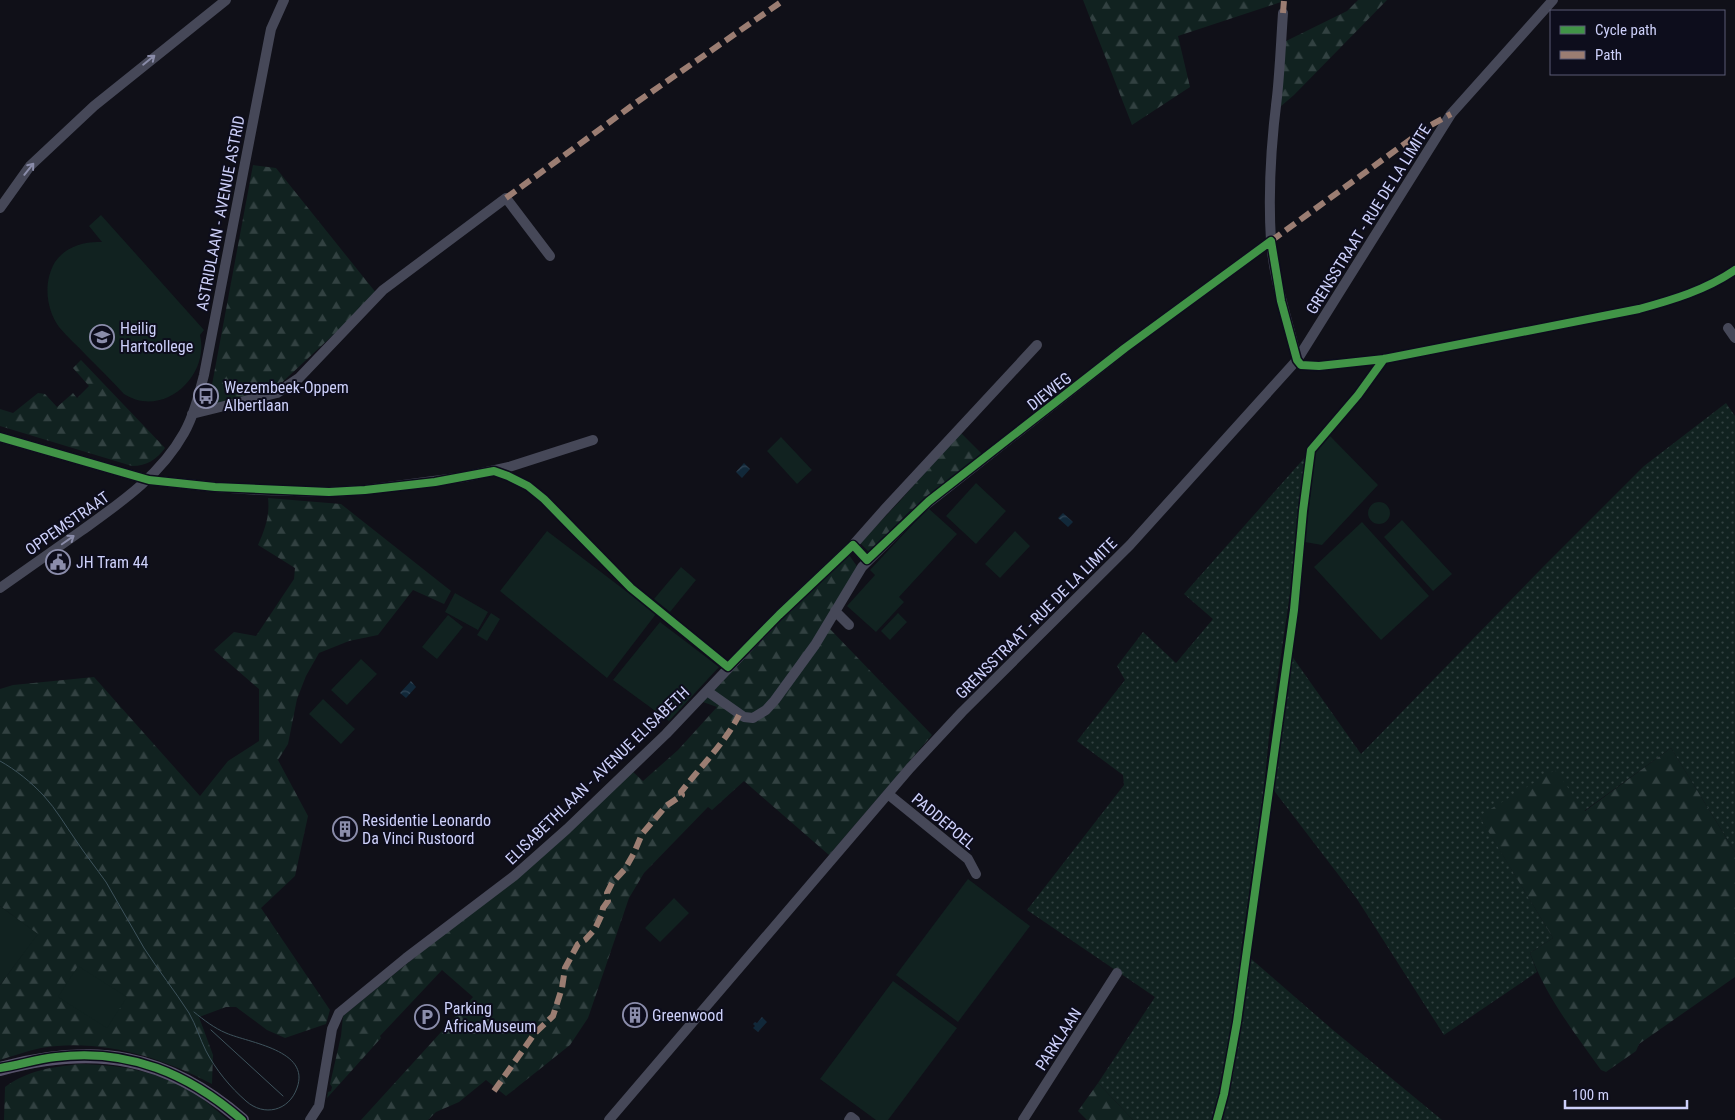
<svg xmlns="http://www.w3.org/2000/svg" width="1735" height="1120" font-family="'Roboto Condensed',sans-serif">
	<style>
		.grass { fill: url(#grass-dots) }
		.forest { fill: url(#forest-firs) }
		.park { fill: #112220 }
		.water { fill: url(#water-waves) }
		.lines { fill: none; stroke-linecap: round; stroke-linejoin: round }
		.minor { stroke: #464858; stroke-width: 10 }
		.major { stroke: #57526a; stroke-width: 14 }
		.tram { stroke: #3e535c; stroke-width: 1 }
		.quiet { stroke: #9b7d72; stroke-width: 6; stroke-dasharray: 12 6; stroke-linecap: butt }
		.cycleway-casing { stroke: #0d0d1c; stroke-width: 11 }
		.cycleway { stroke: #419447; stroke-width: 8 }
		.oneway { stroke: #8a8ca9 }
		.labels { text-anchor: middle; stroke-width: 4; stroke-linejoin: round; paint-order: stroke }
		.street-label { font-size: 16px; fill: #cdd0fa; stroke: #0d0d1c }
		.poi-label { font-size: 16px; fill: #cdd0fa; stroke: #0d0d1c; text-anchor: start }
	</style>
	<defs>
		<pattern id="grass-dots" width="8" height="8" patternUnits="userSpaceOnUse" patternTransform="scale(1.25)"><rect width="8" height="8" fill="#112220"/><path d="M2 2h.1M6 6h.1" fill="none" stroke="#324141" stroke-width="1.8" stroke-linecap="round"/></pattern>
		<pattern id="forest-firs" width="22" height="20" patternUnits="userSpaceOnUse" patternTransform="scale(1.25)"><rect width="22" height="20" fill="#112220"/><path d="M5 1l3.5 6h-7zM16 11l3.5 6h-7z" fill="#324141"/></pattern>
		<pattern id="water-waves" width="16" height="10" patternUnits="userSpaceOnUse" patternTransform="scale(1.25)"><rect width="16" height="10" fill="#112839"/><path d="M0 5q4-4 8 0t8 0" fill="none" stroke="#324657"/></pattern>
	</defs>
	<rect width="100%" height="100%" fill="#101018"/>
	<path class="grass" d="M1726 403 1735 416V852L1671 748 1584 811 1480 817 1553 938 1530 953 1537 972 1444 1035 1357 899 1272 788 1289 652 1361 754 1543 567 1644 466Z
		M1307 455 1302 486 1297 546 1269 736 1264 789 1241 950 1333 1030 1442 1120H1133L1098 1083 1155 997 1027 910 1124 785 1123 775 1077 741 1125 680 1117 666 1143 632 1176 663 1213 619 1184 594Z"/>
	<path class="forest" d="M1083 0H1281V2L1178 36 1190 87 1132 125Z
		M1358 0H1387L1294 95 1280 107 1284 42 1347 11Z
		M253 165 276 168 377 294 275 389 212 405 211 390Z
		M81 360 165 448C157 459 147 466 132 466L0 426V409L13 413 38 393 45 394 57 407 73 393 77 398 89 386 73 368Z
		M960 432 985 457 910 511 869 552 860 543 900 501Z
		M268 498 341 504 451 591 444 604 413 590 378 635 349 641 319 653 306 676 297 699 288 744 278 760 308 816 295 876 261 908 330 1010 326 1024 285 1038 267 1030 236 1007H226L199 1017 213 1055 212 1084C161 1057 100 1038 41 1048 27 1051 13 1056 0 1060V985L37 934 0 906V689L13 685 94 677 200 796 228 761 259 741V689L214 650 234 632 256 636 294 579 295 568 258 545C265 529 270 516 268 498Z
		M849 555 861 572 829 628 932 735 829 855 744 781 712 810 708 807 644 873 629 898 588 1018 570 1045 506 1096 486 1080 459 1102 436 1112 428 1120H361L473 997 442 970 380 1036 381 1038 327 1098 328 1092 331 1091 332 1087 330 1084 341 1036 343 1016 581 821 632 771 643 781 678 750 717 707 703 702 783 618Z
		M1671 748 1735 852V977L1639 1044 1636 1051 1606 1072 1601 1070C1574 1032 1546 997 1530 953L1553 938 1479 816 1555 770 1585 811Z
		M80 1064C121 1065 159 1071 195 1093 206 1101 217 1111 228 1120H4L5 1087C28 1070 53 1067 80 1064Z
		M1098 1083 1133 1120H1087L1078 1111Z"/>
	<path class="park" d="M101 215 204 330 200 335C210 376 163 419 124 394 112 381 99 368 86 355 78 346 67 337 59 327 46 309 43 282 55 262 66 246 85 241 102 242L89 226Z
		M1330 436 1378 485 1322 545 1305 542 1315 452Z
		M781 437 812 470 797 484 767 451Z
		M976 483 1006 511 976 544 946 516Z
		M1368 513a11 11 0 1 1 22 0a11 11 0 1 1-22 0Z
		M928 508 957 534 899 597 904 602 876 632 847 606 875 575 870 570Z
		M1402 520 1452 574 1433 591 1384 537Z
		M1362 522 1429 596 1381 640 1314 567Z
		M547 531 656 614 607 678 500 591Z
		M1015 531 1030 546 1000 578 985 564Z
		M681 567 696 580 670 612 654 599Z
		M455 593 488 612 478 630 445 612Z
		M491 613 500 619 487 641 477 635Z
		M898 613 907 622 890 640 881 631Z
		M448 615 463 627 437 659 422 647Z
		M660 622 719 667 669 721 613 680Z
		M361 659 377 674 347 705 331 690Z
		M323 699 355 729 341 744 309 714Z
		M968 879 1030 926 958 1022 896 975Z
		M674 898 689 913 660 942 645 928Z
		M0 906 38 934 0 985Z
		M78 966 127 997 107 1028 58 997Z
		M893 981 957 1028 888 1120H876L820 1079Z"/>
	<path class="water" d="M744 463 750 469 742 478 736 472Z
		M1063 513 1073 522 1068 527 1058 518Z
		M411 681 416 687 406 698 400 693Z
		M762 1017 767 1022 758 1032 753 1028 755 1026 753 1024 755 1022 757 1023Z"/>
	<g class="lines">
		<path class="minor" d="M1283 13C1281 41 1280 69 1277 97 1271 144 1268 193 1271 241 1274 282 1288 320 1297 360
			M0 208 30 166 94 106 226 0
			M1728 328 1735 338
			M192 414 277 393 299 378 383 290 506 198 550 256
			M0 437 149 480 215 487 260 490 329 492 365 490 464 477 509 467 593 440
			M853 545 867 560
			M0 588C27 569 54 550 81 531 120 503 160 476 184 433 194 415 199 394 204 375L269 39 271 29 284 0
			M835 611 849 625
			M707 691 744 717 753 718 766 710 775 700 815 645 862 567 918 511 1125 348 1271 241
			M888 794 968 859 976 874
			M310 1120 319 1106 332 1029 339 1013 406 958 514 876 567 829 666 734 779 615 853 545 884 510 1037 345
			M609 1120 910 768 962 712 1130 545 1297 360 1451 114 1553 0
			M849 1120 851 1117 855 1120
			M1023 1120 1117 973"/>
		<path class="major" d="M0 1069C95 1043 167 1055 242 1120"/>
		<path class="tram" d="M0 761C16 770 31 782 44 796 56 809 65 825 75 839 85 854 96 868 106 882 119 904 131 926 144 948 158 970 175 991 189 1013 196 1025 200 1039 206 1051 216 1070 230 1087 246 1101 264 1117 289 1111 297 1088 311 1050 249 1043 226 1033 214 1028 204 1020 194 1012
			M211 1030 283 1096"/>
		<path class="quiet" d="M1283 13 1284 0
			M506 198 637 102 784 0
			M1271 241 1429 126 1451 114
			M494 1091 535 1033 553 1016 562 988 565 968 578 944 585 940 595 929 602 914 603 908 608 901 607 893 612 883 625 869 634 853 642 834 666 806 682 795 681 792C700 767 725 743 739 715"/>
		<defs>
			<path id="cycleway" d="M0 437 149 480 215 487 329 492 365 490 435 482 494 471 508 476 528 486 544 499 631 588 728 667 779 615 853 545 867 560 929 501 1125 348 1271 241 1281 301 1297 360 1301 365 1319 366 1384 359 1639 309C1672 300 1706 290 1735 270
				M0 1068C19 1065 37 1059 56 1057 129 1048 189 1074 242 1120
				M1217 1120 1224 1094 1237 1022 1294 610 1303 511 1311 450 1358 395 1384 359"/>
		</defs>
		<use href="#cycleway" class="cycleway-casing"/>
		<use href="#cycleway" class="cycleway"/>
	</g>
	<defs><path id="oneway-shaft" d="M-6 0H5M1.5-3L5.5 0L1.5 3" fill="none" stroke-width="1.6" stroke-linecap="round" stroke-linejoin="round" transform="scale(1.25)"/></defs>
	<g class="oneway">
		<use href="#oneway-shaft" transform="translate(149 60) rotate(-39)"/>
		<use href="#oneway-shaft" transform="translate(29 169) rotate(-51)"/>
		<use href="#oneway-shaft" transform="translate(68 540) rotate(-35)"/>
	</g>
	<defs>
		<symbol id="school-ring" viewBox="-11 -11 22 22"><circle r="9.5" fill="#0d0d1c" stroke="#8b8dab" stroke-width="1.5"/><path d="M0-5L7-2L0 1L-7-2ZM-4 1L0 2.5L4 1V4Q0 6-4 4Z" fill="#8b8dab"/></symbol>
		<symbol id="bus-ring" viewBox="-11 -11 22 22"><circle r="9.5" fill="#0d0d1c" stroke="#8b8dab" stroke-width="1.5"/><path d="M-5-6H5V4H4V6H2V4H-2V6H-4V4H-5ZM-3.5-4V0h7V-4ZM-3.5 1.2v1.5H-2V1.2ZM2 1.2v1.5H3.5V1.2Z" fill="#8b8dab"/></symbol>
		<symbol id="civic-ring" viewBox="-11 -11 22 22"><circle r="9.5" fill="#0d0d1c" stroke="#8b8dab" stroke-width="1.5"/><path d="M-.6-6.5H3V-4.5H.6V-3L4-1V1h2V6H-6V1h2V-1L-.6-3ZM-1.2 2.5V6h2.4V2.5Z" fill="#8b8dab"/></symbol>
		<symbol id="building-ring" viewBox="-11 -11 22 22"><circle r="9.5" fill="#0d0d1c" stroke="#8b8dab" stroke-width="1.5"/><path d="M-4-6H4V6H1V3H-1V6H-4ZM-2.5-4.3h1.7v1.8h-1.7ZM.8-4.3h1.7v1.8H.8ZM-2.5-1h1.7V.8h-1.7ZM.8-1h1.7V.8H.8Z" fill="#8b8dab"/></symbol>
		<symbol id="parking-ring" viewBox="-11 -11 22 22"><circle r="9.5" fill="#0d0d1c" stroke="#8b8dab" stroke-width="1.5"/><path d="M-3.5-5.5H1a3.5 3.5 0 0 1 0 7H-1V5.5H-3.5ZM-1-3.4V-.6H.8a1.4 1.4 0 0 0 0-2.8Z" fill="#8b8dab"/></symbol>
	</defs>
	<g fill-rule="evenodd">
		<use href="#school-ring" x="88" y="323" width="28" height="28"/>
		<use href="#bus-ring" x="192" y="382" width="28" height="28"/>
		<use href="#civic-ring" x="44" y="548" width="28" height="28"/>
		<use href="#building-ring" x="331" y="815" width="28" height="28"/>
		<use href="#building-ring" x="621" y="1001" width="28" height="28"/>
		<use href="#parking-ring" x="413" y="1003" width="28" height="28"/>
	</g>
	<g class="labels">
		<g class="street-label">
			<text transform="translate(220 213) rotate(-79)" y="6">ASTRIDLAAN - AVENUE ASTRID</text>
			<text transform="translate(1368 219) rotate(-58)" y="6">GRENSSTRAAT - RUE DE LA LIMITE</text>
			<text transform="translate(1049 391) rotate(-38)" y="6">DIEWEG</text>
			<text transform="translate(67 523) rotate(-35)" y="6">OPPEMSTRAAT</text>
			<text transform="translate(1036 618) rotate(-45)" y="6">GRENSSTRAAT - RUE DE LA LIMITE</text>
			<text transform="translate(597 775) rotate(-44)" y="6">ELISABETHLAAN - AVENUE ELISABETH</text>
			<text transform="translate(944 821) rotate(40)" y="6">PADDEPOEL</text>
			<text transform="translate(1058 1039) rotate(-57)" y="6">PARKLAAN</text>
		</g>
		<g class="poi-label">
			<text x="120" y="334">Heilig<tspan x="120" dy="18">Hartcollege</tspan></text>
			<text x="224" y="393">Wezembeek-Oppem<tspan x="224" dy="18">Albertlaan</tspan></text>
			<text x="76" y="568">JH Tram 44</text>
			<text x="362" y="826">Residentie Leonardo<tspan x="362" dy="18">Da Vinci Rustoord</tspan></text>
			<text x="444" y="1014">Parking<tspan x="444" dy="18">AfricaMuseum</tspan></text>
			<text x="652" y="1021">Greenwood</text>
		</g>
	</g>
	<rect x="1550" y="10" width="175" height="65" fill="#0d0d1c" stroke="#5a5b75"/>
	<rect x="1560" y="26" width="25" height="8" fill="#419447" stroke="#5a5b75"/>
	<text x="1595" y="35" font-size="15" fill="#cdd0fa">Cycle path</text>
	<rect x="1560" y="51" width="25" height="8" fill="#9b7d72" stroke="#5a5b75"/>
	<text x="1595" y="60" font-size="15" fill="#cdd0fa">Path</text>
	<path d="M1565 1100v8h122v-8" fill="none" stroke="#cdd0fa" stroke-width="2.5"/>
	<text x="1572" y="1100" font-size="15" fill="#cdd0fa" stroke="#0d0d1c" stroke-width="4" paint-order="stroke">100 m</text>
</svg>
